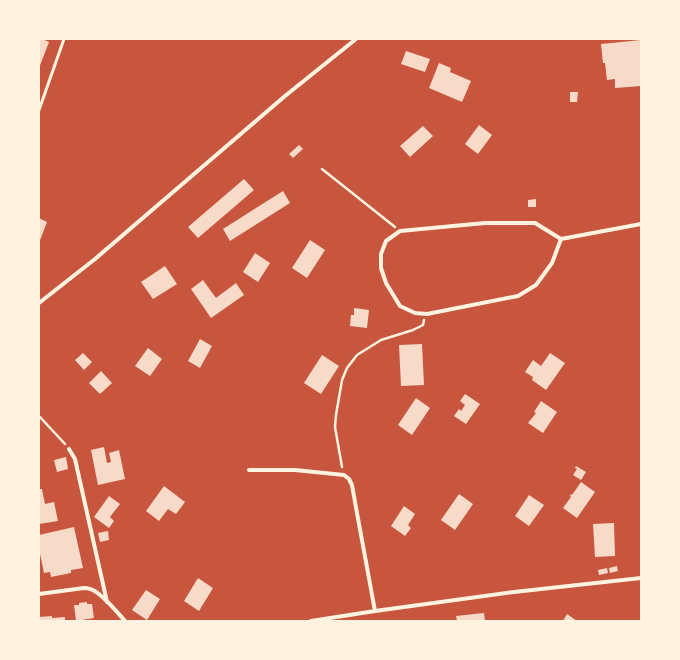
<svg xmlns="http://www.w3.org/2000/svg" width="680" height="660" font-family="'Work Sans',sans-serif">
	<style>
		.building { fill: #f7dbc8 }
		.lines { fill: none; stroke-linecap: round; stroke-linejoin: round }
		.path { stroke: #fff3e0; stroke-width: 2.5 }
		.service { stroke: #fff3e0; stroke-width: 3 }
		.minor { stroke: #fff3e0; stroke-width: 4 }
	</style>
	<rect width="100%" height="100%" fill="#c8553d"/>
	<path class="building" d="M39 39H42L49 42 39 68Z
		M641 40V86L615 88V79L607 80 605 63H603L601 44Z
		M406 51 430 59 425 72 401 64Z
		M439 63 451 68 450 72 471 81 462 102 429 88Z
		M570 92H578L577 102H570Z
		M479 125 492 135 478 154 465 144Z
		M423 126 433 136 410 157 400 146Z
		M299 145 303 149 293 158 289 154Z
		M244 179 254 190 198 238 188 227Z
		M283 191 290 203 230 241 223 229Z
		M536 199V207H528V200Z
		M39 218 47 222 39 243Z
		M310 240 325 250 307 278 292 268Z
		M255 253 270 263 258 282 243 272Z
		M165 266 177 284 153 299 141 282Z
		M203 280 216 298 236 283 244 295 211 318 191 289Z
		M354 308 369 310 367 328 350 326 351 315H354Z
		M200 339 212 346 200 368 188 361Z
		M422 344 424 385 401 386 399 345Z
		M148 348 162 359 150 376 135 366Z
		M83 353 92 362 84 370 75 360Z
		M550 353 565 363 546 390 532 380 533 377 525 372 533 360 541 366Z
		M322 355 339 366 321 394 304 383Z
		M101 371 112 383 100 394 89 383Z
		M465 394 480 404 466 424 454 416 459 409 461 411 465 405 460 401Z
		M416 398 430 408 412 435 398 425Z
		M541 401 557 412 543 433 528 423 536 413 534 412Z
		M104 447 107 463 111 462 109 453 119 450 125 479 98 485 91 450Z
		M66 457 68 469 57 472 54 460Z
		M576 466 586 472 581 480 573 475 577 469 575 468Z
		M581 482 595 492 577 518 563 508 571 497 570 496 571 494 572 495Z
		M164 486 185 502 176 514 168 509 159 521 146 511Z
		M39 489H42L45 504 54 502 58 521 39 524Z
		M459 494 473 504 455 530 441 520Z
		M529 495 544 505 529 526 515 516Z
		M109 496 120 504 110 517 114 521 109 528 94 517Z
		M404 506 415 514 408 525 411 528 405 536 391 526Z
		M614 523 615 556 595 557 593 524Z
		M74 527 83 568 71 570V573L51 577 50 572 44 573 39 549V535Z
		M108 531 109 540 100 542 98 533Z
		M617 566 618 571 610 573 609 568Z
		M607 568 608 573 599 575 598 570Z
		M198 578 213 588 199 611 184 601Z
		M146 590 160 599 147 620 132 610Z
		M87 602V604H92L94 618 76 621 74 605H79V603Z
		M484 613 485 621H457L456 616Z
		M567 614 577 621H563Z
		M52 616V618L65 617V621H39V617Z"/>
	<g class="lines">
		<path class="path" d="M322 169 395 227
			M39 416 65 444
			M342 467 335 427 336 415 342 380 347 368 357 355 381 340 413 330 423 325 424 320"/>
		<path class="service" d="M39 110 64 39"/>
		<path class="minor" d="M561 239 552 263 536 285 518 296 427 314 415 313 400 306 386 283 381 268V254L386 241 400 231 485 223H535L561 239 641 224
			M39 303 95 259 285 96 356 39
			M69 449 75 459 107 602
			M249 470H295L344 475 349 479 352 485 355 502 375 611
			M39 594 84 588C86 588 88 588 90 589 100 591 118 613 125 621
			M311 621 375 611 514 592 641 578"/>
	</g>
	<rect width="680" height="660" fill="none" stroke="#fff3e0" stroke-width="80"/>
</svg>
